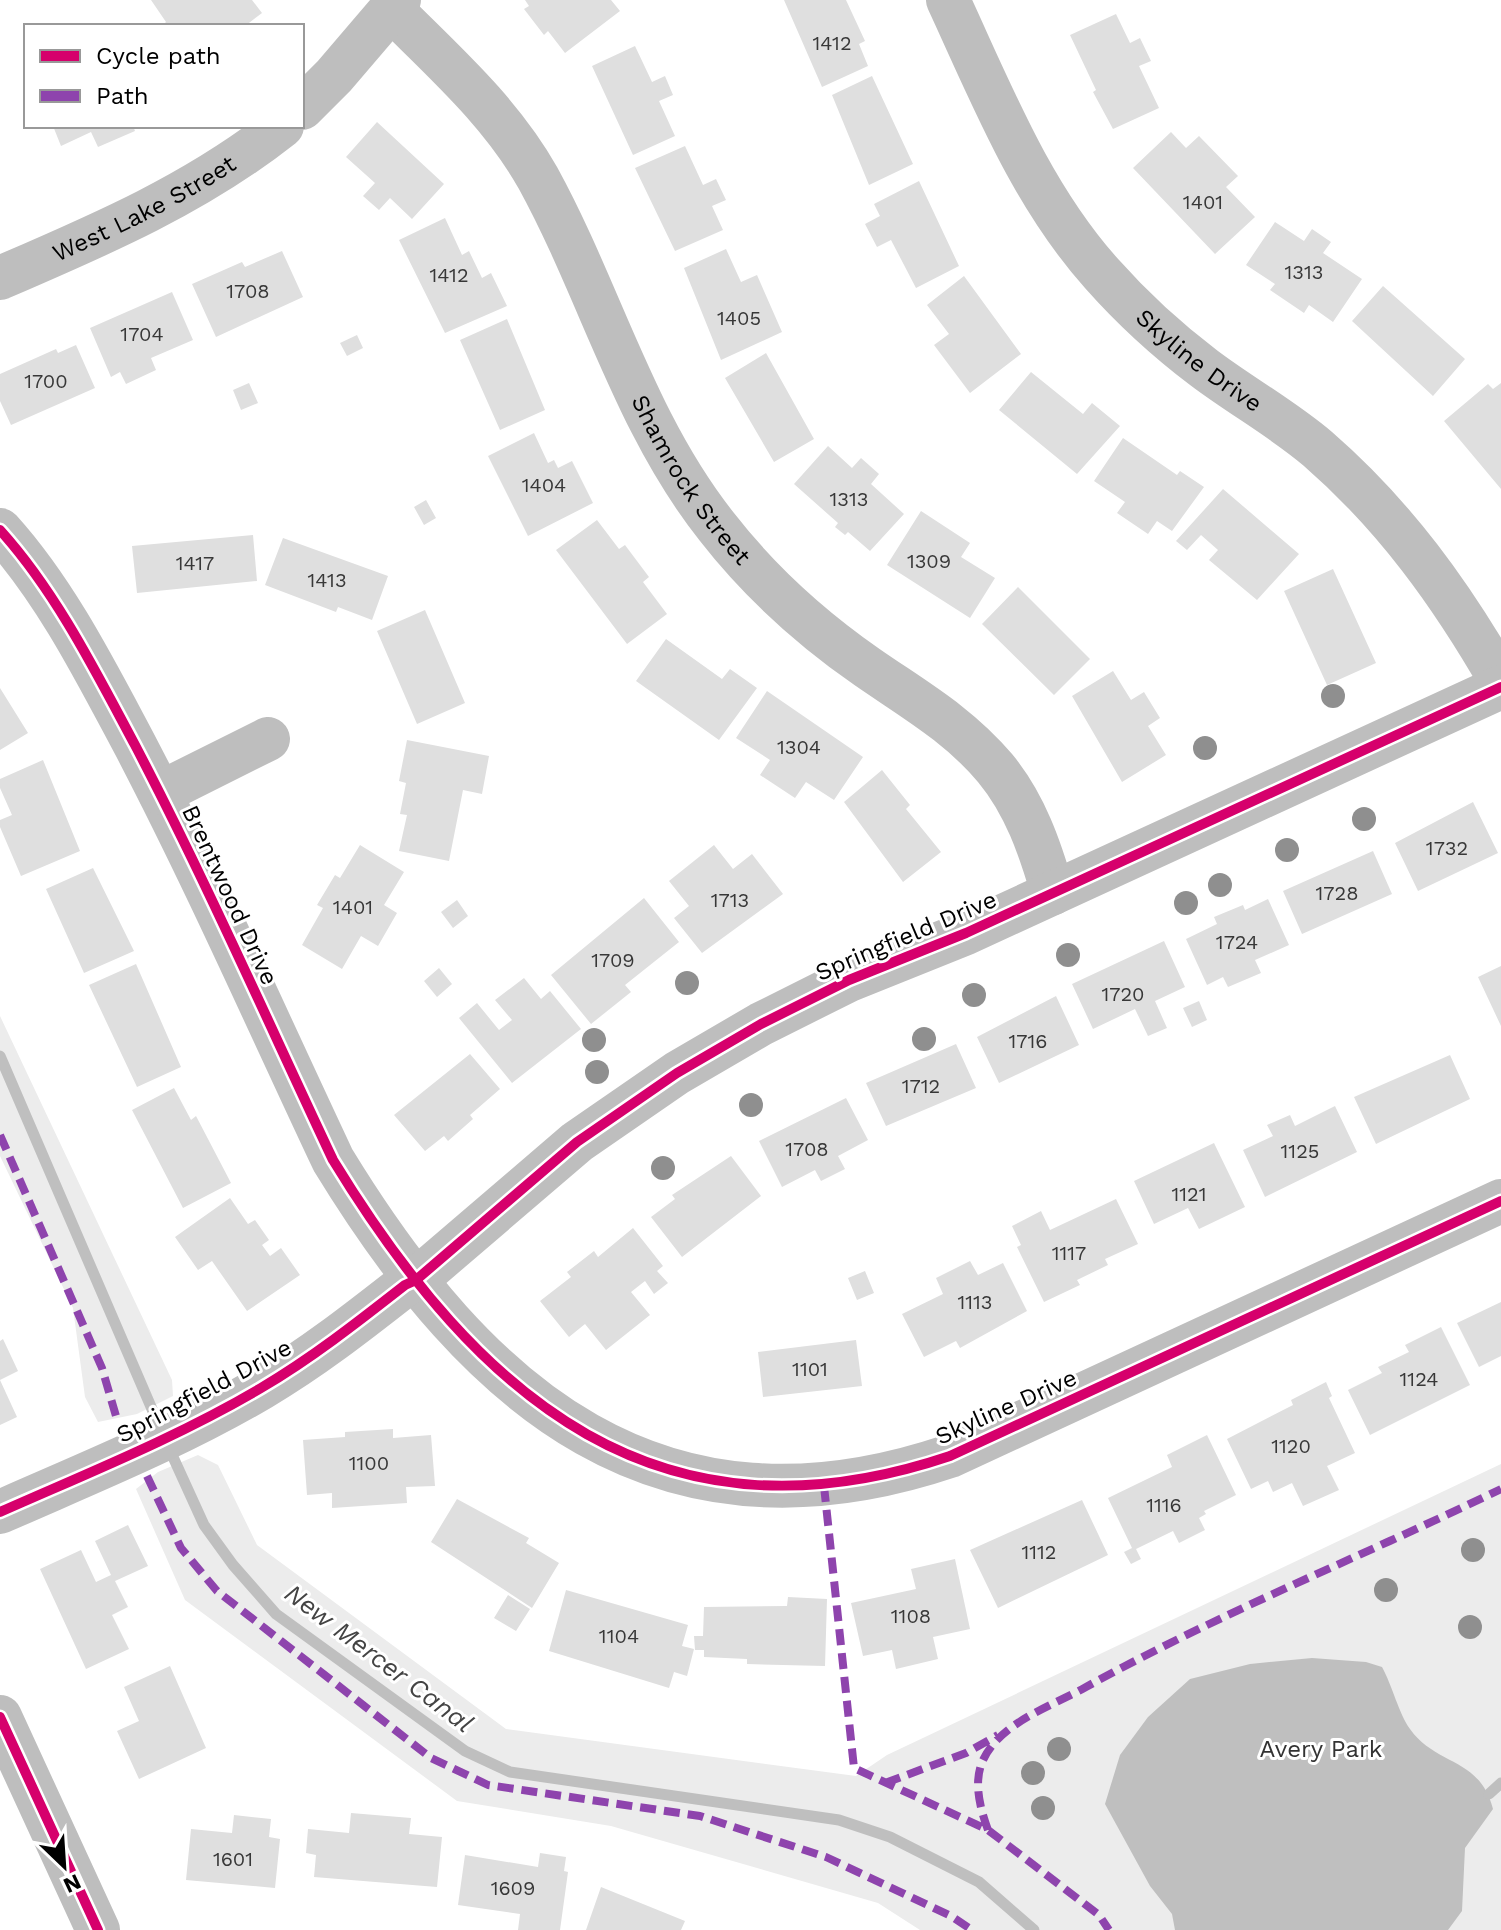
<svg xmlns="http://www.w3.org/2000/svg" width="1501" height="1930" font-family="'Work Sans',sans-serif">
	<style>
		.green { fill: #ececec }
		.water { fill: #bfbfbf }
		.lines { fill: none; stroke-linecap: round; stroke-linejoin: round }
		.stream { stroke: #bfbfbf; stroke-width: 11 }
		.building { fill: #dfdfdf }
		.minor { stroke: #bebebe; stroke-width: 44 }
		.quiet { stroke: #8e44ad; stroke-width: 8; stroke-dasharray: 16 8; stroke-linecap: butt }
		.cycleway-casing { stroke: #fff; stroke-width: 15 }
		.cycleway { stroke: #d6006c; stroke-width: 10 }
		.tree { fill: #8f8f8f }
		.labels { text-anchor: middle; stroke-width: 6; stroke-linejoin: round; paint-order: stroke }
		.number-label { font-size: 20px; fill: #383838 }
		.street-label { font-size: 24px; fill: #000; stroke: #fff }
		.park-label { font-size: 24px; fill: #333; stroke: #fff }
		.water-label { font-size: 26px; font-style: italic; fill: #444; stroke: #fff }
	</style>
	<rect width="100%" height="100%" fill="#fff"/>
	<path class="green" d="M0 1016 172 1380 173 1396 137 1414 98 1422 85 1397 73 1308 0 1156Z
		M198 1455 218 1465 257 1545 506 1729 856 1776 887 1755 1501 1464V1930H920L878 1903 611 1826 457 1801 185 1600 136 1489 158 1472Z"/>
	<path class="water" d="M1312 1658 1366 1662 1382 1667C1392 1685 1399 1714 1410 1729 1436 1766 1480 1757 1493 1809L1465 1848 1462 1911 1448 1930H1175L1172 1914 1150 1886 1105 1804 1120 1755 1148 1717 1190 1679 1250 1664Z"/>
	<g class="lines">
		<path class="stream" d="M0 1056 161 1430
			M168 1446 204 1525 233 1565 276 1614 465 1751 510 1772 839 1820 890 1837 979 1882 1034 1930
			M1489 1794 1501 1783"/>
	</g>
	<path class="building" d="M151 0H252L262 13 245 26H162L166 22Z
		M525 0H611L620 11 565 53 548 31 544 35 524 9 529 6Z
		M784 0H846L865 41 859 44 868 66 822 87Z
		M1116 14 1130 43 1140 38 1151 61 1139 66 1159 108 1113 129 1093 92 1096 90 1070 35Z
		M635 46 652 82 665 76 673 95 659 101 675 136 633 155 592 66Z
		M872 76 913 164 869 185 832 95Z
		M377 122 444 184 412 219 390 198 379 210 363 196 375 183 346 157Z
		M53 126H133L135 131 98 147 91 132 61 146Z
		M1171 132 1186 148 1199 136 1238 176 1226 187 1255 217 1215 254 1133 168Z
		M685 146 703 185 716 179 726 200 712 206 723 230 675 251 635 168Z
		M919 181 959 266 916 288 891 240 877 247 865 224 880 216 874 204Z
		M445 218 462 255 469 251 482 278 491 273 507 306 445 333 399 240Z
		M1275 222 1304 241 1312 229 1331 242 1323 253 1362 279 1333 322 1309 305 1304 313 1270 290 1275 284 1246 265Z
		M726 249 741 282 757 275 782 332 721 360 684 268Z
		M282 251 303 297 216 337 192 284 242 262 245 267Z
		M964 276 1021 354 970 393 934 345 949 334 927 305Z
		M1383 286 1465 359 1433 396 1352 321Z
		M172 292 193 340 151 358 156 370 126 384 120 372 111 377 90 328Z
		M507 319 545 410 500 430 460 340Z
		M357 335 363 348 347 356 340 343Z
		M76 345 95 388 11 425 0 401V374L56 349 58 353Z
		M766 353 814 439 774 462 725 378Z
		M1031 372 1083 414 1092 403 1120 426 1077 474 999 410Z
		M249 383 258 403 241 410 233 390Z
		M1501 383V489L1444 421 1488 384 1493 389Z
		M534 433 548 463 554 460 558 468 572 461 593 503 528 536 488 456Z
		M1123 438 1177 475 1180 471 1204 487 1172 531 1157 521 1148 534 1117 513 1125 502 1094 481Z
		M828 446 852 468 861 458 879 474 871 484 904 514 870 551 848 532 845 535 835 527 838 523 794 484Z
		M1223 489 1299 554 1257 600 1209 560 1218 550 1201 535 1187 550 1176 541Z
		M426 500 436 518 424 525 414 507Z
		M921 511 970 543 961 557 995 578 970 618 887 565Z
		M597 520 619 549 625 545 649 577 643 582 667 614 627 644 556 550Z
		M253 535 257 581 137 593 132 546Z
		M283 538 388 576 372 620 338 607 336 612 265 585Z
		M1333 569 1376 663 1327 685 1284 591Z
		M1018 587 1090 659 1054 695 982 624Z
		M425 610 465 703 417 724 377 631Z
		M666 639 722 679 730 669 757 688 719 740 636 681Z
		M1113 671 1131 700 1144 692 1160 718 1148 726 1166 755 1122 782 1072 696Z
		M0 688 28 733 0 750Z
		M767 691 863 757 834 800 806 782 795 798 760 775 770 760 736 738Z
		M407 740 489 756 482 794 463 790 449 861 399 851 407 815 400 814 406 783 399 781Z
		M43 760 80 851 21 876 0 827V820L12 815 0 788V779Z
		M882 770 910 805 906 809 941 852 903 882 844 802Z
		M1473 802 1498 853 1418 891 1395 843Z
		M360 845 404 872 384 905 397 913 378 946 361 936 342 969 302 945 323 908 317 905 335 875 340 878Z
		M714 845 733 869 752 854 783 894 702 953 674 918 689 906 669 881Z
		M1373 851 1392 894 1302 934 1283 891Z
		M93 868 134 951 84 973 46 889Z
		M644 898 679 942 625 985 631 992 591 1024 551 975Z
		M1268 899 1289 945 1255 960 1261 973 1228 987 1223 977 1207 985 1186 939 1217 924 1214 917 1243 905 1245 910Z
		M457 900 468 916 453 928 441 912Z
		M1164 941 1185 987 1155 1001 1167 1028 1148 1036 1135 1009 1093 1029 1072 984Z
		M136 964 181 1067 137 1087 89 985Z
		M1501 966V1026L1478 977Z
		M439 968 452 984 437 997 424 981Z
		M524 978 541 999 550 991 581 1029 512 1083 459 1018 477 1003 499 1030 512 1020 495 1000Z
		M1056 996 1079 1045 999 1083 977 1037Z
		M1199 1001 1207 1020 1192 1027 1183 1008Z
		M956 1044 976 1088 886 1126 866 1083Z
		M470 1054 500 1089 470 1115 473 1119 448 1141 444 1136 425 1151 394 1115Z
		M1450 1055 1470 1099 1376 1144 1354 1097Z
		M174 1088 191 1120 196 1116 231 1183 183 1208 132 1110Z
		M846 1098 868 1140 838 1156 845 1169 821 1181 815 1170 782 1187 759 1141Z
		M1335 1106 1357 1152 1265 1197 1243 1150 1273 1136 1267 1125 1290 1115 1295 1126Z
		M1214 1143 1245 1207 1199 1229 1188 1208 1154 1224 1134 1181Z
		M731 1156 761 1196 682 1257 651 1217 675 1199 672 1195Z
		M230 1198 248 1224 255 1220 269 1240 262 1245 270 1256 281 1248 300 1275 247 1311 212 1261 198 1270 175 1237Z
		M1116 1199 1138 1244 1105 1259 1108 1265 1077 1280 1080 1285 1044 1302 1017 1247 1021 1245 1012 1226 1041 1211 1050 1230Z
		M633 1228 663 1266 657 1271 668 1283 654 1294 645 1281 631 1292 650 1315 606 1350 585 1324 569 1337 540 1301 571 1277 567 1272 594 1251 598 1257Z
		M970 1261 978 1275 1003 1263 1027 1311 960 1348 956 1341 924 1357 902 1314 943 1294 936 1278Z
		M865 1271 874 1293 857 1300 848 1278Z
		M1501 1302V1356L1479 1367 1457 1323Z
		M1441 1327 1470 1385 1370 1435 1348 1390 1382 1373 1378 1367 1409 1352 1405 1345Z
		M3 1339 18 1371 0 1380 17 1417 0 1425V1341Z
		M856 1340 862 1386 763 1397 758 1352Z
		M1326 1382 1332 1396 1329 1398 1355 1453 1327 1466 1339 1490 1303 1506 1292 1483 1273 1492 1268 1481 1251 1489 1227 1439 1293 1405 1291 1400Z
		M393 1429V1438L431 1435 435 1486 406 1487 407 1503 332 1508V1493L307 1495 303 1440 345 1437V1432Z
		M1207 1435 1236 1495 1204 1511 1206 1514 1199 1518 1205 1530 1179 1543 1173 1531 1136 1549 1141 1559 1131 1564 1124 1552 1132 1548 1108 1498 1172 1467 1167 1455Z
		M457 1499 529 1538 526 1543 559 1563 532 1608 431 1542Z
		M1082 1500 1108 1555 998 1608 970 1550Z
		M128 1525 148 1566 115 1581 128 1607 112 1615 129 1649 86 1669 40 1569 81 1550 96 1582 111 1575 95 1541Z
		M955 1559 970 1629 933 1637 938 1659 896 1669 892 1650 863 1656 851 1603 916 1589 911 1569Z
		M566 1590 688 1625 682 1646 694 1649 687 1676 674 1672 669 1688 549 1651Z
		M508 1595 530 1609 516 1631 494 1618Z
		M788 1597 827 1599 825 1666 747 1664V1659L704 1657V1650H695L694 1636H703L704 1607 787 1606Z
		M170 1666 206 1748 139 1779 117 1731 139 1721 124 1687Z
		M351 1813 411 1818 409 1834 442 1837 437 1887 314 1877 316 1855 306 1853 308 1829 349 1833Z
		M234 1815 271 1819 269 1837 280 1839 275 1888 186 1880 191 1829 232 1833Z
		M540 1853 566 1857 564 1871 568 1872 560 1930H518L520 1914 458 1905 465 1855 538 1867Z
		M601 1887 685 1921 681 1930H586Z"/>
	<g class="lines">
		<g class="minor">
			<path id="s1" d="M948 0C992 95 1031 195 1102 274 1133 309 1167 340 1204 368 1241 396 1283 419 1318 449 1395 516 1451 594 1501 681"/>
			<path id="s2" d="M391 9C444 62 501 112 538 178 601 293 634 423 717 527 759 581 811 628 867 667 913 699 958 724 995 768 1025 804 1040 848 1053 893"/>
			<path d="M302 108 334 76 399 0"/>
			<path id="s3" d="M0 278C100 235 196 194 282 126"/>
			<path d="M0 530C56 592 96 672 135 745 206 881 268 1022 333 1160 479 1399 659 1554 950 1456L1501 1201"/>
			<path d="M160 793 268 739"/>
			<path d="M0 1512C88 1473 178 1437 261 1388 312 1358 359 1321 405 1285L416 1280 577 1142 677 1073 761 1024 849 980 966 933 1501 687"/>
			<path d="M0 1717 98 1930"/>
		</g>
		<path class="quiet" d="M0 1135 102 1368 118 1423
			M147 1476 181 1548 217 1591 431 1758 488 1785 700 1816 826 1857 951 1916 972 1930
			M824 1486 854 1768 988 1830 1099 1915 1109 1930
			M885 1783 966 1753 998 1735
			M988 1830C980 1808 973 1782 983 1760 1001 1722 1052 1706 1086 1687 1220 1613 1363 1556 1501 1489"/>
		<defs>
			<path id="cycleway" d="M0 530C56 592 96 672 135 745 206 881 268 1022 333 1160 479 1399 659 1554 950 1456L1501 1201
				M0 1512C88 1473 178 1437 261 1388 312 1358 359 1321 405 1285L416 1280 577 1142 677 1073 761 1024 849 980 966 933 1501 687
				M0 1717 98 1930"/>
		</defs>
		<use href="#cycleway" class="cycleway-casing"/>
		<use href="#cycleway" class="cycleway"/>
	</g>
	<g class="tree">
		<circle cx="1333" cy="696" r="12"/>
		<circle cx="1205" cy="748" r="12"/>
		<circle cx="1364" cy="819" r="12"/>
		<circle cx="1287" cy="850" r="12"/>
		<circle cx="1220" cy="885" r="12"/>
		<circle cx="1186" cy="903" r="12"/>
		<circle cx="1068" cy="955" r="12"/>
		<circle cx="687" cy="983" r="12"/>
		<circle cx="974" cy="995" r="12"/>
		<circle cx="924" cy="1039" r="12"/>
		<circle cx="594" cy="1040" r="12"/>
		<circle cx="597" cy="1072" r="12"/>
		<circle cx="751" cy="1105" r="12"/>
		<circle cx="663" cy="1168" r="12"/>
		<circle cx="1473" cy="1550" r="12"/>
		<circle cx="1386" cy="1590" r="12"/>
		<circle cx="1470" cy="1627" r="12"/>
		<circle cx="1059" cy="1749" r="12"/>
		<circle cx="1033" cy="1773" r="12"/>
		<circle cx="1043" cy="1808" r="12"/>
	</g>
	<g class="labels">
		<g class="number-label">
			<text x="832" y="50">1412</text>
			<text x="1203" y="209">1401</text>
			<text x="1304" y="279">1313</text>
			<text x="449" y="282">1412</text>
			<text x="248" y="298">1708</text>
			<text x="739" y="325">1405</text>
			<text x="142" y="341">1704</text>
			<text x="46" y="388">1700</text>
			<text x="544" y="492">1404</text>
			<text x="849" y="506">1313</text>
			<text x="929" y="568">1309</text>
			<text x="195" y="570">1417</text>
			<text x="327" y="587">1413</text>
			<text x="799" y="754">1304</text>
			<text x="1447" y="855">1732</text>
			<text x="1337" y="900">1728</text>
			<text x="730" y="907">1713</text>
			<text x="353" y="914">1401</text>
			<text x="1237" y="949">1724</text>
			<text x="613" y="967">1709</text>
			<text x="1123" y="1001">1720</text>
			<text x="1028" y="1048">1716</text>
			<text x="921" y="1093">1712</text>
			<text x="807" y="1156">1708</text>
			<text x="1300" y="1158">1125</text>
			<text x="1189" y="1201">1121</text>
			<text x="1069" y="1260">1117</text>
			<text x="975" y="1309">1113</text>
			<text x="810" y="1376">1101</text>
			<text x="1419" y="1386">1124</text>
			<text x="1291" y="1453">1120</text>
			<text x="369" y="1470">1100</text>
			<text x="1164" y="1512">1116</text>
			<text x="1039" y="1559">1112</text>
			<text x="911" y="1623">1108</text>
			<text x="619" y="1643">1104</text>
			<text x="233" y="1866">1601</text>
			<text x="513" y="1895">1609</text>
		</g>
		<g class="street-label">
			<text dy="8" stroke="none"><textPath href="#s3" startOffset="160">West Lake Street</textPath></text>
			<text dy="8" stroke="none"><textPath href="#s1" startOffset="446">Skyline Drive</textPath></text>
			<text dy="8" stroke="none"><textPath href="#s2" startOffset="564">Shamrock Street</textPath></text>
			<text transform="translate(230 895) rotate(65)" y="8">Brentwood Drive</text>
			<text transform="translate(906 936) rotate(-23)" y="8">Springfield Drive</text>
			<text transform="translate(204 1391) rotate(-28)" y="8">Springfield Drive</text>
			<text transform="translate(1006 1407) rotate(-24)" y="8">Skyline Drive</text>
		</g>
		<g class="park-label">
			<text x="1321" y="1757">Avery Park</text>
		</g>
		<g class="water-label">
			<text transform="translate(379 1658) rotate(37)" y="9">New Mercer Canal</text>
		</g>
	</g>
	<rect x="24" y="24" width="280" height="104" fill="#ffffff" stroke="#999999" stroke-width="2"/>
	<rect x="40" y="50" width="40" height="12" fill="#d6006c" stroke="#999999" stroke-width="2"/>
	<text x="96" y="64" font-size="24" fill="#000000">Cycle path</text>
	<rect x="40" y="90" width="40" height="12" fill="#8e44ad" stroke="#999999" stroke-width="2"/>
	<text x="96" y="104" font-size="24" fill="#000000">Path</text>
	<g transform="translate(64 1866) rotate(155)" stroke="#ffffff" stroke-width="6" paint-order="stroke">
	<path d="M0-6L14 30L0 20L-14 30Z" fill="#000000"/>
	<text y="-12" font-size="22" font-weight="bold" text-anchor="middle" fill="#000000">N</text>
	</g>
</svg>
